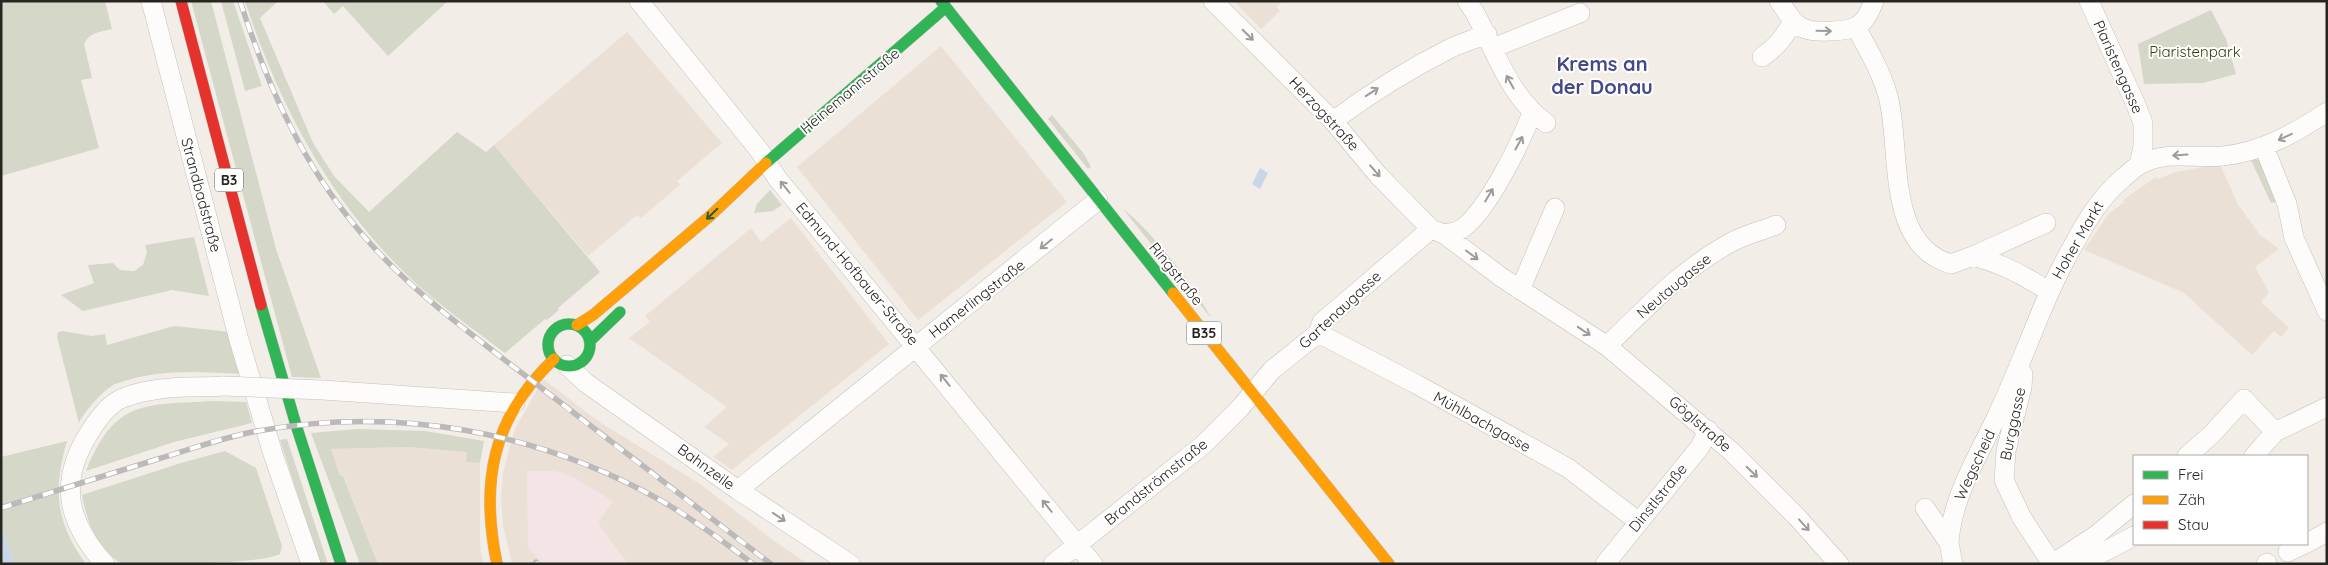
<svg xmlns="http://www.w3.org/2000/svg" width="2328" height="565" font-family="Quicksand,sans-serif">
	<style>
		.built { fill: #ebe0d5 }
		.industrial { fill: #f4e4e6 }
		.green { fill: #d5d7c8 }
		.water { fill: #c8d7e8 }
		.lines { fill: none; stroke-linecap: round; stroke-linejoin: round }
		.street-casing { stroke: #c4c0bc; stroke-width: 20 }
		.fast-casing { stroke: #c4c0bc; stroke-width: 12 }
		.slow-casing { stroke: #c4c0bc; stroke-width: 12 }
		.jam-casing { stroke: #c4c0bc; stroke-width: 12 }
		.street { stroke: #fdfcfb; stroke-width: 19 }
		.fast { stroke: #30b455; stroke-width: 11 }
		.slow { stroke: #ff9f0a; stroke-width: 11 }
		.jam { stroke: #e5322d; stroke-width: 11 }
		.rail-casing { stroke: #bbbab8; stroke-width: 5.5 }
		.rail { stroke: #fff; stroke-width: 4; stroke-dasharray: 11; stroke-linecap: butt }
		.street-bridge-casing { stroke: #c4c0bc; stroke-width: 20; stroke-linecap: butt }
		.street-bridge { stroke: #fdfcfb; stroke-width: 19 }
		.oneway { stroke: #9d9b98 }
		.oneway2 { stroke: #2b5e35 }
		.labels { text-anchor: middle; stroke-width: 4; stroke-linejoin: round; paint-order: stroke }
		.shield { fill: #fff; stroke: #686663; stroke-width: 1 }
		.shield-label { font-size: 14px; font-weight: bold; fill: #282420 }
		.park-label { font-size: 15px; fill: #333d07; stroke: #fff }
		.street-label { font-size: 15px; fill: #282420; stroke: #fff }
		.district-label { font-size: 20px; font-weight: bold; fill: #434a87; stroke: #fff }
	</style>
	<rect width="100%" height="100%" fill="#f2ede7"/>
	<path class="built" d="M1234 1H1283L1276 7 1280 11 1261 29Z
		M627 32 722 143 677 181 680 185 641 218 637 215 588 256 494 145Z
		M941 46 1067 202 918 320 797 167Z
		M2220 164 2237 203 2260 235 2279 249 2255 267 2269 292 2261 302 2289 328 2281 337 2274 331 2252 355 2184 293 2084 250 2109 213 2125 202 2123 200 2156 177 2158 179 2176 172Z
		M791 218 889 344 732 470 713 457 729 444 704 427 727 407 629 338 650 322 645 316 751 228 761 242Z
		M543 379 601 423 700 484 777 543 808 564H512L503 525 501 498 503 473 514 431Z
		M409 447 467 452 466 462 480 463V543L483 564H378L344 477H340L331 449Z"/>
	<path class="industrial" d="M527 471H555L573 477 613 501 598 523 628 564H542L528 547Z"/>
	<path class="green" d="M1 1H105L112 29C100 32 90 32 84 44L92 78 81 80 99 148 1 176Z
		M191 1H211L276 249 321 378 292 377Z
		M221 1H233L262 86 245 91Z
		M245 1H278L260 18 313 143 334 176 369 212 457 132 486 152 494 145 600 272 558 308 559 310 547 320 545 319 505 353C472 328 437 304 407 275 329 199 279 105 245 1Z
		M323 1H448L388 56 343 6 334 14Z
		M2211 10 2226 39 2236 74 2203 83 2144 84 2138 44Z
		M1052 115 1084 154 1091 167 1088 169 1048 119Z
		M2250 158 2263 161 2279 201 2271 203Z
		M770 190 782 205 773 211 754 213 757 204Z
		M1123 209C1150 229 1196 288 1211 318Z
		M194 237 209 296 172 290 83 311 61 295 94 283 88 265 113 263 120 270 134 271 143 265 147 252 145 245Z
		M174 326 230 332 241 374C200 371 154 369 115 384 104 389 84 412 79 423L57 337 58 332 63 331 91 336 105 334 107 345Z
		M213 401 246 402 252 423 174 442 86 471C115 399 144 405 213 401Z
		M357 429 425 431 484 441 480 463 466 462 467 452 409 447 331 449 340 476H343L378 564H360L311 433Z
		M287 439 328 564H320L280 440Z
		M67 441C53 490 55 521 86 564H14L1 524V457Z
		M225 451 256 468 282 546 280 554C258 565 155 564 123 564 97 550 87 522 82 495L181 463Z"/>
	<path class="water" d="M1260 168 1268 173 1260 189 1252 184Z
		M1 524 14 564H1Z"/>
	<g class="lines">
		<defs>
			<path id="street" d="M151 1 239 340 273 454 311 564
				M639 1 759 150 777 178 1093 564
				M1213 1 1333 121 1378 175 1431 229 1444 234 1501 277 1607 346 1732 452 1797 517 1839 564
				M1467 1 1475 13C1496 52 1509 96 1546 123
				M2089 1 2136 105 2143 123V147L2139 164
				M1793 21C1796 23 1800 27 1803 28 1813 33 1847 32 1857 26 1866 21 1870 11 1874 1
				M1856 27C1868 50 1881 71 1888 96 1902 148 1884 245 1951 264L1973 256 2046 223
				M1493 48 1580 13
				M1762 57C1777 47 1785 36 1793 21L1779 1
				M1333 121C1372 92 1407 70 1451 48 1462 43 1475 39 1487 34
				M2264 147 2287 204 2294 238 2327 311
				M1444 234C1450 233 1458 232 1463 228 1489 208 1520 144 1532 113
				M1973 256C2001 263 2024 275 2048 291
				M1520 290 1555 208
				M1318 333 1416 384 1568 468 1639 522
				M1607 346C1645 309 1682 269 1730 243 1744 235 1761 231 1776 225
				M567 365 586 383 738 490 850 564
				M2023 374 2022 387 2006 451 2004 480 2022 518 2052 564
				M323 390 515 403
				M2187 456 2212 434 2244 399 2275 432
				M2254 456 2275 432 2327 407
				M738 490 1098 200
				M1925 508 1949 543 1953 564
				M1949 543C1952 498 1976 460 1995 420 2024 361 2041 301 2074 244 2088 218 2101 197 2123 178 2129 173 2135 167 2141 164 2168 150 2195 159 2223 156 2262 152 2295 133 2327 112
				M2307 543 2327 532
				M2288 552 2305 544
				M105 564C66 521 58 480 91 430 98 419 110 403 123 398 155 385 190 388 224 386
				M1053 564 1203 445 1240 408 1272 370 1318 333 1322 322 1431 229
				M1605 564 1700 447 1708 430
				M2052 564 2095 536 2134 504
				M2081 564 2134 536
				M2266 564 2267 563"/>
			<path id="fast" d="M941 1 1173 293
				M766 163 946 7
				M261 305 296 425 341 564
				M548 345a21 21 0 1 1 42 0a21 21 0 1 1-42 0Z
				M590 341 620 312"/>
			<path id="slow" d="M1173 293 1389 564
				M577 325 593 315 710 216 766 163
				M497 564C480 482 492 418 554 359"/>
			<path id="jam" d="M181 1 261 305"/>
		</defs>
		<use href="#street" class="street-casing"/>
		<use href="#fast" class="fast-casing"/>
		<use href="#slow" class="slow-casing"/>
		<use href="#jam" class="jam-casing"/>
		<use href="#street" class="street"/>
		<use href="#fast" class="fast"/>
		<use href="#slow" class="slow"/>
		<use href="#jam" class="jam"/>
		<defs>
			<path id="rail" d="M240 1C265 78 297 153 348 217 399 283 466 330 531 380 611 442 691 503 771 564
				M1 508C53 492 106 475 158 459 191 449 224 437 258 431 397 406 537 431 660 500 693 519 723 541 753 564
				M536 562 537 564"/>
		</defs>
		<use href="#rail" class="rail-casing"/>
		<use href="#rail" class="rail"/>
		<defs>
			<path id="street-bridge" d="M224 386 323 390"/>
		</defs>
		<use href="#street-bridge" class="street-bridge-casing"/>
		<use href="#street-bridge" class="street-bridge"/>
	</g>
	<defs><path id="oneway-shaft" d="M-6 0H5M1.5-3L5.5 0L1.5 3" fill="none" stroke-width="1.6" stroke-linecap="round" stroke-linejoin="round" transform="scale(1.25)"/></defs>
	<g class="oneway">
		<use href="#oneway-shaft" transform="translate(1824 31) rotate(1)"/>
		<use href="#oneway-shaft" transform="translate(1248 35) rotate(45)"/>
		<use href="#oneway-shaft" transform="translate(1510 82) rotate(-119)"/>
		<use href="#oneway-shaft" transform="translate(1372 92) rotate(-33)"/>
		<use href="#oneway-shaft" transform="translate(2285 137) rotate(155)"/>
		<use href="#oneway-shaft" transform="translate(1519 143) rotate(-61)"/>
		<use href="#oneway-shaft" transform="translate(2180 155) rotate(176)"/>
		<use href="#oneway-shaft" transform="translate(1375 171) rotate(49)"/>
		<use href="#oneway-shaft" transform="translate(785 187) rotate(-129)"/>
		<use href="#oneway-shaft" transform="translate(1489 195) rotate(-59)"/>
		<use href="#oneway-shaft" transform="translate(1046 244) rotate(141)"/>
		<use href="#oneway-shaft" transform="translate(1472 255) rotate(37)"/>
		<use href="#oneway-shaft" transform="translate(1584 331) rotate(34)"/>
		<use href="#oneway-shaft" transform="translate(945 380) rotate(-129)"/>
		<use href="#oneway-shaft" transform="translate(1752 472) rotate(44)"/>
		<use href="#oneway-shaft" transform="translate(1047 506) rotate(-129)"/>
		<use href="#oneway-shaft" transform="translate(779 517) rotate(34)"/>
		<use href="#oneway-shaft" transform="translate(1804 525) rotate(48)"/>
	</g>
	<use class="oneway2" href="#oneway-shaft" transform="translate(712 214) rotate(136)"/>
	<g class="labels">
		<g class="shield">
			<rect x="215" y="168.5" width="28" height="23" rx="4"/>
			<rect x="1186.5" y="321.5" width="35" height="23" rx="4"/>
		</g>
		<g class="shield-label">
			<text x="229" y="185">B3</text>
			<text x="1204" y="338">B35</text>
		</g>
		<g class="park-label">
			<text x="2195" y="57">Piaristenpark</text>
		</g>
		<g class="street-label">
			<text transform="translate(2118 67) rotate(66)" y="5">Piaristengasse</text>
			<text transform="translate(850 91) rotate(-40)" y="5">Heinemannstraße</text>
			<text transform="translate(1324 114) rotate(47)" y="5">Herzogstraße</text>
			<text transform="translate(201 195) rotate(75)" y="5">Strandbadstraße</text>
			<text transform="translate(2078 240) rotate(-60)" y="5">Hoher Markt</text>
			<text transform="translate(857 274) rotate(50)" y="5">Edmund-Hofbauer-Straße</text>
			<text transform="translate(1176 274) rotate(51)" y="5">Ringstraße</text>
			<text transform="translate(1674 286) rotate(-40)" y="5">Neutaugasse</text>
			<text transform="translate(977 299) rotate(-38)" y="5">Hamerlingstraße</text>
			<text transform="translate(1340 310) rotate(-43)" y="5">Gartenaugasse</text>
			<text transform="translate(1482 422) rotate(29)" y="5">Mühlbachgasse</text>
			<text transform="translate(1700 424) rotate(41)" y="5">Göglstraße</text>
			<text transform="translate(2013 424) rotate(-78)" y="5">Burggasse</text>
			<text transform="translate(1975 465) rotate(-65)" y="5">Wegscheid</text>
			<text transform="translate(706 467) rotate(36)" y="5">Bahnzeile</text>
			<text transform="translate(1156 482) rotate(-39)" y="5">Brandströmstraße</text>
			<text transform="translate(1658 498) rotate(-51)" y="5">Dinstlstraße</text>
		</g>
		<g class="district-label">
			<text x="1602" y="71">Krems an<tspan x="1602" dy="23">der Donau</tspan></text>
		</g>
	</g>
	<rect width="2328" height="565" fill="none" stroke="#282420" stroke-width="5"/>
	<rect x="2133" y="455" width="175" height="90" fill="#ffffff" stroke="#a9a7a6"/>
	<rect x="2143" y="471" width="25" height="8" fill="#30b455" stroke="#a9a7a6"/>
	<text x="2178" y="480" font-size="15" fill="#282420">Frei</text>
	<rect x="2143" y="496" width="25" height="8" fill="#ff9f0a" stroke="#a9a7a6"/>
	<text x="2178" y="505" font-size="15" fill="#282420">Zäh</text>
	<rect x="2143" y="521" width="25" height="8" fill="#e5322d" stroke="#a9a7a6"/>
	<text x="2178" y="530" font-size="15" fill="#282420">Stau</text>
</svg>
